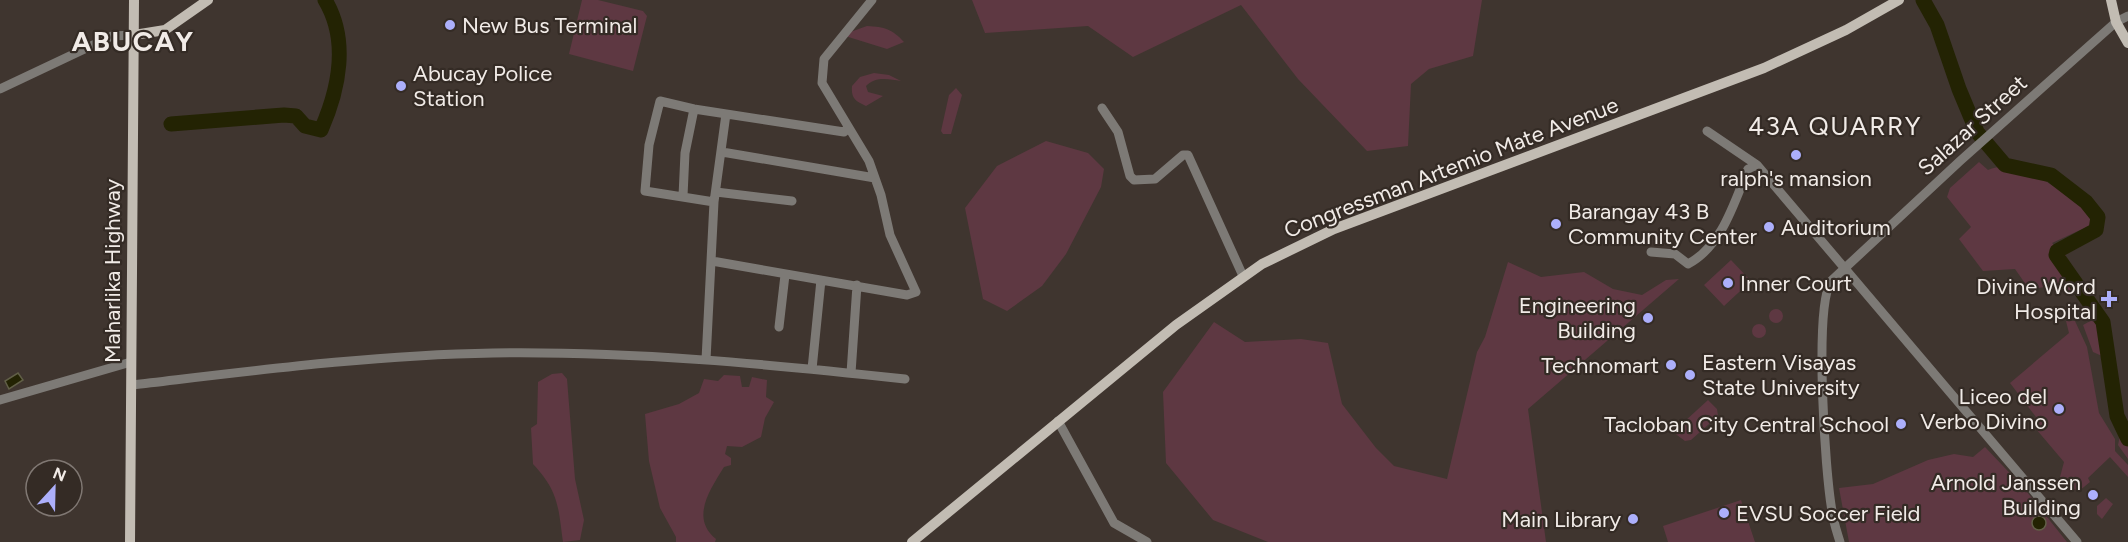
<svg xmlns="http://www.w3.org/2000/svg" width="2128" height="542" font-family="Figtree,sans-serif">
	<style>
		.green { fill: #5e3842 }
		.water { fill: #232303; stroke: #615f47; stroke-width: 1.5 }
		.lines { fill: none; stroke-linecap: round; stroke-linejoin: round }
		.river { stroke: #232303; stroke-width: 15 }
		.minor { stroke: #7d7a76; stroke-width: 9 }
		.major { stroke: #c2bcb3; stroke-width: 10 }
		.poi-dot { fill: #acaffb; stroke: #342b25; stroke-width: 2 }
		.labels { text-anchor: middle; stroke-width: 4.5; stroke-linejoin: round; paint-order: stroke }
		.poi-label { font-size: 22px; fill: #f1ebe7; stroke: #342b25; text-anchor: start }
		.street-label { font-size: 22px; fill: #f1ebe7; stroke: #342b25 }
		.quarter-label { font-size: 26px; letter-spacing: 1.5px; fill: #f1ebe7; stroke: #342b25 }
		.district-label { font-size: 28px; font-weight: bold; letter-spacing: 1.5px; fill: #f1ebe7; stroke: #342b25 }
	</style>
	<rect width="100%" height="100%" fill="#3f352f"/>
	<path class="green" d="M582 0H598L643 11 647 16 633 71 569 54Z
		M972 0H1482L1473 56 1429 69 1411 84 1408 146 1367 151 1298 79 1241 5 1133 57 1088 26 985 33Z
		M867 26C885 27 892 29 904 42L887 49 842 35Z
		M874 73 889 75 901 81C889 79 875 76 866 86L868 92 883 96 866 106C855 101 851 98 852 86L860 77Z
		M956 88 962 95 951 134H943L941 131 949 95Z
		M1046 141 1088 153 1104 169 1101 187 1066 254 1042 286 1007 311 983 299 965 208 997 166Z
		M1979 162 1988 170C2022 155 2065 195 2090 214L2091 225 2052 243 2055 246H2064L2072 291 2045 287 2029 289 2015 269 1983 271 1959 239 1971 227 1947 197 1950 188Z
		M1731 260 1751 281 1724 306 1704 285Z
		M1508 262 1541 277 1584 272 1613 289 1642 295 1666 280 1679 279 1528 409 1546 542H1268L1213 520 1166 463 1163 392 1214 322 1245 342 1301 339 1328 343 1342 404 1376 448 1394 466 1447 479 1477 352 1485 337Z
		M1769 316a7 7 0 1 1 14 0a7 7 0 1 1-14 0Z
		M2101 315 2105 320 2108 354 2116 382 2108 393 2102 356 2093 352 2083 325Z
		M2066 321H2075L2087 347 2099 413 2115 439V451L2128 465V477L2110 457 2088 478 2090 482 2079 491 2063 485 2060 477 2064 462 2031 423 2036 417 2010 383 2069 333Z
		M1752 331a7 7 0 1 1 14 0a7 7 0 1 1-14 0Z
		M562 373 567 379 575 479 584 520 580 540 563 542C558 506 559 492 533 464L531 428 537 424 538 382 552 374Z
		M724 375 740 376 742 387H749L752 377 767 380 766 397 774 402 765 418 761 437 742 447 727 446 725 454 731 458V465L724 467C710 490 690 518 716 539L715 542H676V537L660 508 649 461 645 414 679 404 699 393 704 379 718 381Z
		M1708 400 1717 409 1718 416 1691 440 1685 441 1673 432Z
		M2121 431 2128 435V459L2118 445Z
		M1985 447 2023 487 2067 542H1849L1839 488 1873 484 1928 460 1954 454 1973 457Z
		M2106 498 2113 504 2102 519 2097 514V506Z
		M1741 500 1755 542H1668L1663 526Z"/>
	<path class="water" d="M18 373 23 380 9 389 5 381Z
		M2032 523a7 7 0 1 1 14 0a7 7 0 1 1-14 0Z"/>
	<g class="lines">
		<path class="river" d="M1923 0 1937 25 1959 89 1977 132 2005 165 2051 175 2086 202 2098 217 2096 230 2057 251 2056 255 2103 322 2117 416 2128 439
			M171 124 284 115 296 116 305 126 321 130C339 89 349 40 325 0"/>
		<path class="minor" d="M0 89 112 36 134 35
			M1102 108 1118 132 1130 176 1134 180 1155 179 1183 155H1188L1243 276
			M1707 131 1757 165
			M722 152 875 178
			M716 192 792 201
			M683 196 685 153 694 109
			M714 202 645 191 649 145 660 101 694 109 844 132 848 128
			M1651 252 1675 254 1688 264C1722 246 1734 203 1748 169L1757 165 2077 542
			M712 261 907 295 916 292 890 235 881 195 869 161 822 83 824 59 872 0
			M779 327 785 275
			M706 360 714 202 726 114
			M812 369 821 280
			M851 373 857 285
			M132 385C252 371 372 355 493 353 631 351 768 364 905 379
			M0 400 131 362
			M1058 421 1114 523 1147 542
			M1840 542C1837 532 1833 521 1832 511 1825 472 1814 309 1831 281L1960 161 2116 22 2128 16"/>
		<path class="major" d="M2111 0 2116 22 2128 43
			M134 35 165 30 208 0
			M130 542 134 0
			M912 542 1176 325 1262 264 1334 229 1764 68 1846 30 1899 0"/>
	</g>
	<g class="poi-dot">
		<circle cx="450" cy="25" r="6"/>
		<circle cx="401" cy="86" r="6"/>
		<circle cx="1796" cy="155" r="6"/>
		<circle cx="1556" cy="224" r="6"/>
		<circle cx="1769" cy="227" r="6"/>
		<circle cx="1728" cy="283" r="6"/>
		<path d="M2106 290h6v6h6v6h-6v6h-6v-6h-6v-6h6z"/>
		<circle cx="1648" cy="318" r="6"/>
		<circle cx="1671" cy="365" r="6"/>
		<circle cx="1690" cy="375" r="6"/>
		<circle cx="2059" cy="409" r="6"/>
		<circle cx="1901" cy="424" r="6"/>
		<circle cx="2093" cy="495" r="6"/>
		<circle cx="1724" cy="513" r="6"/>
		<circle cx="1633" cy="519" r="6"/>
	</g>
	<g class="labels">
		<g class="poi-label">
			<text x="462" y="33">New Bus Terminal</text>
			<text x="413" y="81">Abucay Police<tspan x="413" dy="25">Station</tspan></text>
			<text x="1796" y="186" text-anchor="middle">ralph's mansion</text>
			<text x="1568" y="219">Barangay 43 B<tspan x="1568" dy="25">Community Center</tspan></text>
			<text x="1781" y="235">Auditorium</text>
			<text x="1740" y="291">Inner Court</text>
			<text x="2096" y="294" text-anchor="end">Divine Word<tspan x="2096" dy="25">Hospital</tspan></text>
			<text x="1636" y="313" text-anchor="end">Engineering<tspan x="1636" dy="25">Building</tspan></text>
			<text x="1702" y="370">Eastern Visayas<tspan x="1702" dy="25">State University</tspan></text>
			<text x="1659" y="373" text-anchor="end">Technomart</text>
			<text x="2047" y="404" text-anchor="end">Liceo del<tspan x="2047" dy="25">Verbo Divino</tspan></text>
			<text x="1889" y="432" text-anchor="end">Tacloban City Central School</text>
			<text x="2081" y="490" text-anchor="end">Arnold Janssen<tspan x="2081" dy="25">Building</tspan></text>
			<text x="1736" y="521">EVSU Soccer Field</text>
			<text x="1621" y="527" text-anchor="end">Main Library</text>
		</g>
		<g class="street-label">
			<text transform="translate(1972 125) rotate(-42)" y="8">Salazar Street</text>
			<text transform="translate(1451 167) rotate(-21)" y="8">Congressman Artemio Mate Avenue</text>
			<text transform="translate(112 271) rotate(-90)" y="8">Maharlika Highway</text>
		</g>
		<g class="quarter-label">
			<text x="1835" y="135">43A QUARRY</text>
		</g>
		<g class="district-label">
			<text x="133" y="51">ABUCAY</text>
		</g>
	</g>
	<g transform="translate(54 488) rotate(22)"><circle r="28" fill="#342b25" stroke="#807873" stroke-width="1.5"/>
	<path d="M0-4.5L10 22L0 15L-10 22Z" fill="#acaffb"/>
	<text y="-9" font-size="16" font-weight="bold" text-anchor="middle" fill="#f1ebe7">N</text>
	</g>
</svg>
